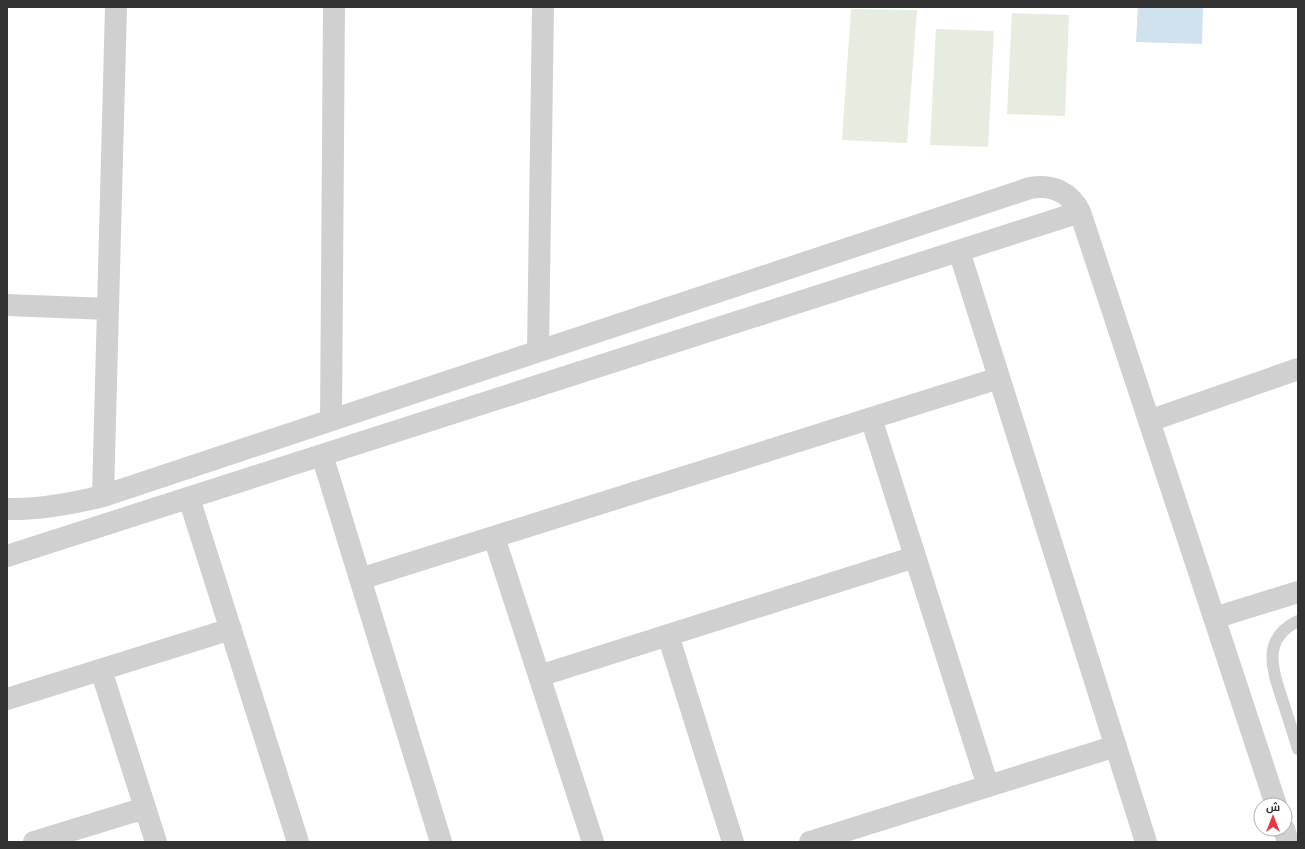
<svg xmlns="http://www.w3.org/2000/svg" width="1305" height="849" font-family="Jost,Cairo,sans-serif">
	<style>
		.green { fill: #e6ecdf }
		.water { fill: #cfe2ee }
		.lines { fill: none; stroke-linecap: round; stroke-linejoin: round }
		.lane { stroke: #d0d0d0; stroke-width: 12 }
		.street { stroke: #d0d0d0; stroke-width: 22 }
	</style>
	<rect width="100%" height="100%" fill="#fff"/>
	<path class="green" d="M851 9 917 10 907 143 842 140Z
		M1012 13 1069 15 1065 116 1007 114Z
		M936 29 994 31 988 147 930 145Z"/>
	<path class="water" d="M1138 7H1203L1202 44 1136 42Z"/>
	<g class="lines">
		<path class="lane" d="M1298 621C1260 639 1273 671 1283 702 1288 717 1293 733 1298 749"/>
		<path class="street" d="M959 251 1146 842
			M7 305 108 309
			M538 351 543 7
			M871 418 988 786
			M331 420 334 7
			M1149 421 1298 369
			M322 455 441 842
			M103 496 116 7
			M189 498 298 842
			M7 509C40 510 71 504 103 496L1030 188C1052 184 1070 192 1080 212L1276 805
			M494 537 593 842
			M7 556 1080 212
			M360 579 999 378
			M1214 618 1298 592
			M668 635 733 842
			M101 670 156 842
			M539 676 915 557
			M7 699 231 629
			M1284 829 1288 842
			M34 842 145 808
			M810 842 1116 746"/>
	</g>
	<rect width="1305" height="849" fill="none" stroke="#333333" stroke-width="16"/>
	<g transform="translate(1273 817)"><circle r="19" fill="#ffffff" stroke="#adadad"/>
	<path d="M0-3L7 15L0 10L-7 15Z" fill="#e63946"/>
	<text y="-6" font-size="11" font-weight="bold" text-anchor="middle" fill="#333333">ش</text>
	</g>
</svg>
